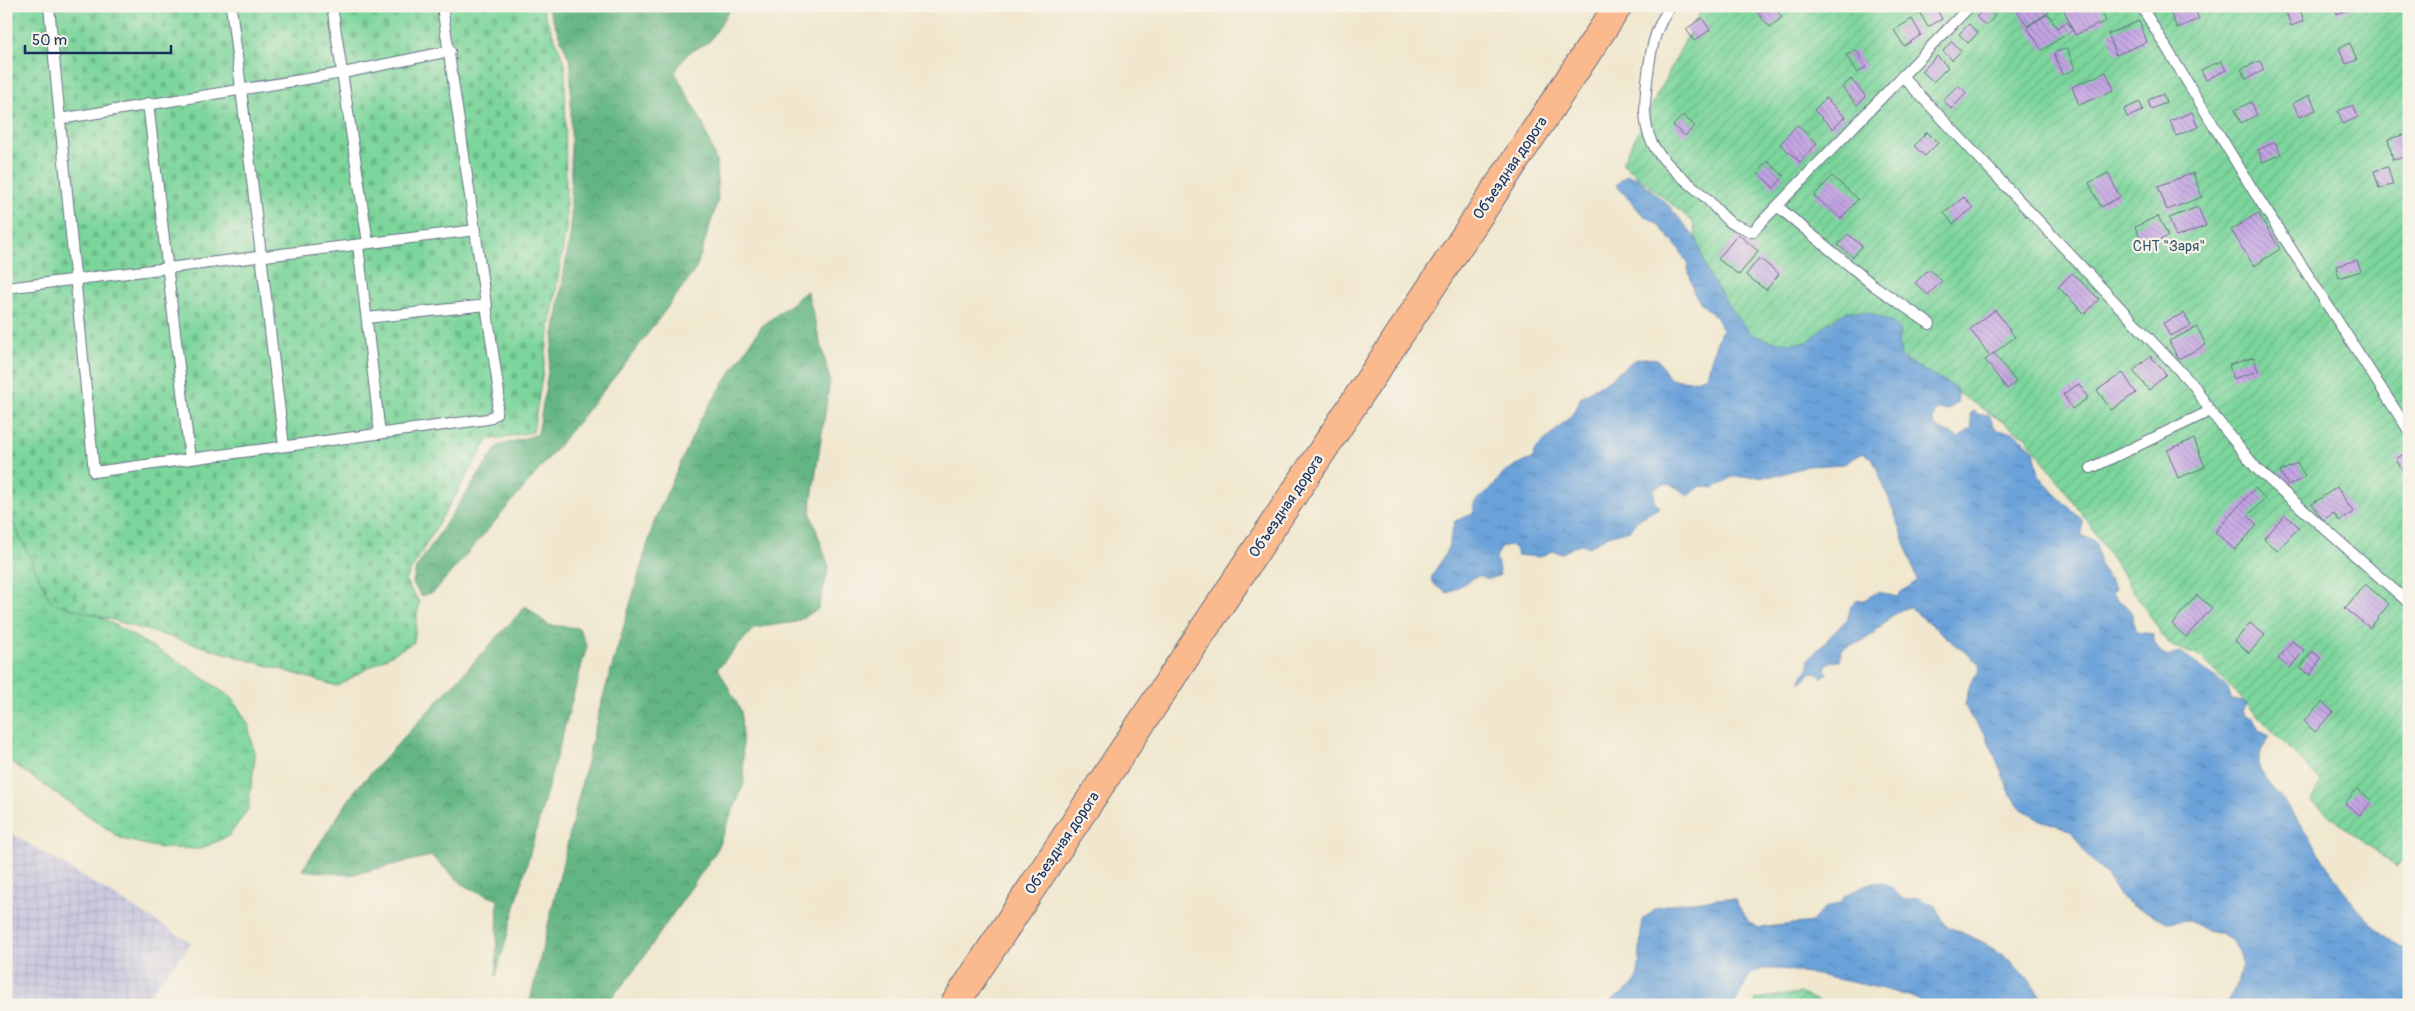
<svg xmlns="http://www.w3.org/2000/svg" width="2415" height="1011" font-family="Pangolin,sans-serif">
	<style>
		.industrial { fill: url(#industrial-grid) }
		.forest { fill: url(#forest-crowns); stroke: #407270 }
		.wetland { fill: url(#wetland-marsh); stroke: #4b827c }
		.cemetery { fill: url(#cemetery-stones); stroke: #4b827c }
		.garden { fill: url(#garden-furrows); stroke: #4b827c }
		.water { fill: url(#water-ripples); stroke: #42689c }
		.building { fill: url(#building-back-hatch) }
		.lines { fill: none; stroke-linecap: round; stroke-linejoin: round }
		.service-casing { stroke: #666f85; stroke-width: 12 }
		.primary-casing { stroke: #666f85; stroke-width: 30 }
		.service { stroke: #fff; stroke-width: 10 }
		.primary { stroke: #fbba8d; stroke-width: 28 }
		.labels { text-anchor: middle; stroke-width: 4.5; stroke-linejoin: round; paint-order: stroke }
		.street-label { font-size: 15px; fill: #1b2f5e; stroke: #f7f3e8 }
		.park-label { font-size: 15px; fill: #33586d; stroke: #f7f3e8 }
	</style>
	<defs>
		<pattern id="industrial-grid" width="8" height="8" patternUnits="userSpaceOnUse" patternTransform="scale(1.25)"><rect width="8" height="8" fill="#c2c1dc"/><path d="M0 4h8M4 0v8" fill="none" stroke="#a6a6bf"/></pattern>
		<pattern id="forest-crowns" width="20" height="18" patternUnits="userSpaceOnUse" patternTransform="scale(1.25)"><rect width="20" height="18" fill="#64b683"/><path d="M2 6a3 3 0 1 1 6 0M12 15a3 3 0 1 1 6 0" fill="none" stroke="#52946e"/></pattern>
		<pattern id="wetland-marsh" width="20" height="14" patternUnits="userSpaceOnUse" patternTransform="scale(1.25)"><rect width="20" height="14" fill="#7bd59b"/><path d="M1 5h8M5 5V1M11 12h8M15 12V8" fill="none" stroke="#6ab788"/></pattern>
		<pattern id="cemetery-stones" width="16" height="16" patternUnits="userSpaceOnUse" patternTransform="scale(1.25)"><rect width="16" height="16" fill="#7bd59b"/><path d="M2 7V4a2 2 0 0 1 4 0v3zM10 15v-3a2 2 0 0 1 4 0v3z" fill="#6ab788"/></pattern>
		<pattern id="garden-furrows" width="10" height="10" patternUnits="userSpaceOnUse" patternTransform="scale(1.25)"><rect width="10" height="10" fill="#7bd59b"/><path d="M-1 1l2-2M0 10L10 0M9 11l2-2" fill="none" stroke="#6ab788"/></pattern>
		<pattern id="water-ripples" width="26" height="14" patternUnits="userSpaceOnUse" patternTransform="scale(1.25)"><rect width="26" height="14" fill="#6aa2d9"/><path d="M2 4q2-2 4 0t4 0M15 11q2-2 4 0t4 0" fill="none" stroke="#5684b3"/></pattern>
		<pattern id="building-back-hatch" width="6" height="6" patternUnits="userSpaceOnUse" patternTransform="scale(1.25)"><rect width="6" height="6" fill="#c4a4e4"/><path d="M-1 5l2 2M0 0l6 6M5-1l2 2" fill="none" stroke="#9e86bc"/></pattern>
	</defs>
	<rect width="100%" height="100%" fill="#f7f3e8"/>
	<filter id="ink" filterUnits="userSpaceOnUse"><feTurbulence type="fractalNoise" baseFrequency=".02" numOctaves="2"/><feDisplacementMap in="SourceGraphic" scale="10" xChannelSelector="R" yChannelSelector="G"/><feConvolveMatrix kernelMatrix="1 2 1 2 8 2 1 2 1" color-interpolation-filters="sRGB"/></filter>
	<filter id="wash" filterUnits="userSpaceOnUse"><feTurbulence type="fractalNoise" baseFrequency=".0096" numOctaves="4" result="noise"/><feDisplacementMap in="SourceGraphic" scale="20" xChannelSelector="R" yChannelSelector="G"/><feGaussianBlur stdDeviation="1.12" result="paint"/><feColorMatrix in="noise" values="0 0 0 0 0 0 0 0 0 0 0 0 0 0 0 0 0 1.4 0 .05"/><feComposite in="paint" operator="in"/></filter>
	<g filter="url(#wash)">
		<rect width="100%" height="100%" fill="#f0e7ce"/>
		<path class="industrial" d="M6 830 192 943 140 1005H6Z"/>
		<path class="forest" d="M547 6H732L710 41 687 54 675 72 703 124 716 161 718 200 696 269 625 364 528 483 434 592 421 596 413 583 416 568 498 446 538 434 571 230V63Z
			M807 291 830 380 810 512 829 567 818 609 796 622 754 628 718 668 741 711 744 784 715 853 631 975 605 1005H529L599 711 655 519 701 418 761 327Z
			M526 606 548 625 579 628 587 646 496 976 498 900 465 886 431 856 350 875 302 870 356 789Z"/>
		<path class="wetland" d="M6 507 51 602 99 616 189 668 233 699 248 724 255 758 248 809 230 835 201 849 160 848 122 839 6 759Z"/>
		<path class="cemetery" d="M6 6H541L565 63 566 229 533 432 488 440 405 580 419 602 414 642 337 686 51 602 6 507Z"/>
		<path class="garden" d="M1703 6H2409V855L2396 867 2312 802 2321 781 2201 657 2169 645 2090 525 2026 437 1838 315 1805 354 1742 346 1707 298 1693 222 1622 163Z
			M1799 993 1828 1005H1754L1756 999Z"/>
		<path class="water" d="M1627 175 1638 178 1669 206 1697 240 1707 272 1734 314 1751 334 1771 341 1791 343 1808 342 1828 323 1848 311 1867 312 1892 322 1900 330 1898 340 1901 358 1956 388 1958 396 1957 403 1948 410 1939 409C1933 414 1932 418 1934 426L1959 438 1972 427 1970 414 1974 411 1980 415H1989L1996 430 2014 432 2034 450 2039 475 2053 492 2082 520V536L2092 539 2096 543 2100 566 2115 588 2112 593C2117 602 2126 603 2132 612 2135 618 2132 625 2136 632L2154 634C2153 646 2158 651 2168 657 2171 656 2175 654 2179 653 2182 653 2222 682 2226 686 2229 689 2229 695 2232 700L2248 703 2242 711 2244 716 2253 718 2259 731 2270 736C2265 746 2255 756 2259 767 2264 783 2281 796 2290 810 2322 853 2343 902 2386 936 2393 941 2400 948 2409 950V1005H2225L2237 985 2242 963 2240 953 2231 940 2220 934 2207 931 2188 920 2167 922 2135 907 2119 896 2107 876 2086 854 2072 832 2062 827 2043 821 2020 808 2012 797 1986 735 1970 716 1965 705 1970 684 1979 671 1980 664 1909 607C1888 612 1880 632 1862 641 1855 645 1848 645 1841 650L1840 661 1829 662 1825 668 1827 673 1822 678 1817 673 1811 672 1804 681H1800L1809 666V659L1848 618 1851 606 1856 601 1864 600 1878 592 1897 597 1901 592 1917 581 1900 527 1873 459 1863 453 1844 464 1807 466 1776 476 1732 477 1714 488 1700 486 1687 496C1676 486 1667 479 1654 489L1655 503 1660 507 1637 520 1630 530 1607 536 1589 547 1582 544 1577 545 1563 553 1552 551 1539 557 1517 555 1515 548 1509 545 1502 547 1496 557 1500 575 1489 579 1479 576 1473 578 1448 593 1436 586 1431 580C1434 569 1442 562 1446 552 1451 542 1451 531 1455 521L1473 514 1476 501 1493 487 1503 473 1518 464 1533 459 1534 451 1572 415 1581 397 1590 391 1610 379 1634 360 1642 358 1657 359 1670 379 1692 381 1707 376 1713 352 1722 329 1717 319 1699 301 1694 293 1687 263 1680 250 1656 222 1643 215 1616 185Z
			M1874 882C1894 884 1890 889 1903 899L1919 898 1935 906 1945 925 1983 942 2008 959 2030 981 2042 998 2073 1005H1926L1912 997 1879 988 1808 973 1782 969H1763L1750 974 1734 1005H1608C1615 996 1628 992 1635 982 1642 970 1639 936 1642 920L1656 908 1670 904 1727 898 1734 899 1749 922 1758 928 1812 922 1823 909 1841 902 1845 895Z"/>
		<g id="blocks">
			<path class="building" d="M1757 6H1773L1782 17 1770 27 1754 9Z
				M1920 6H1935L1942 19 1928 27 1917 8Z
				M2014 6H2045L2049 12 2027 26Z
				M2067 6H2099L2106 21 2075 35 2063 8Z
				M2183 6H2193L2199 19 2177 28 2170 12Z
				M2284 6H2299L2304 21 2291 26Z
				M2334 6H2352L2353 8 2337 14Z
				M1986 7 1995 16 1986 26 1976 17Z
				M2048 14 2057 28 2067 22 2073 30 2042 50 2027 27Z
				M1702 18 1710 30 1694 41 1686 29Z
				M1912 19 1921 35 1904 46 1894 30Z
				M2139 21 2147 42 2116 55 2108 34Z
				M1969 24 1978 33 1968 43 1959 34Z
				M1952 41 1961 51 1952 60 1943 51Z
				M2350 43 2357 60 2346 64 2339 48Z
				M2067 48 2075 69 2062 75 2054 53Z
				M1856 50 1866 67 1857 73 1846 55Z
				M1937 56 1948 67 1933 82 1922 71Z
				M2221 61 2226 70 2206 80 2201 70Z
				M2260 61 2264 70 2246 79 2241 69Z
				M2106 72 2114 90 2079 105 2072 87Z
				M1851 79 1866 97 1857 105 1842 87Z
				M1958 85 1967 93 1951 109 1943 100Z
				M2163 94 2166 103 2151 109 2148 100Z
				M2310 95 2316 110 2299 117 2293 103Z
				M1826 98 1845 117 1833 129 1814 110Z
				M2140 102 2143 111 2127 117 2124 109Z
				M2251 102 2257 115 2241 123 2235 110Z
				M2353 105 2358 117 2343 124 2338 111Z
				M2192 112 2198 127 2176 136 2170 121Z
				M1683 115 1695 126 1685 136 1673 126Z
				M1797 125 1817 143 1800 162 1780 144Z
				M1927 132 1938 143 1925 156 1914 146Z
				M2407 134 2409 156 2393 160 2388 139Z
				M2275 142 2281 154 2263 162 2258 150Z
				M1767 161 1784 176 1774 188 1757 172Z
				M2388 167 2393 185 2379 188 2374 171Z
				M2108 173 2120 197 2101 207 2089 183Z
				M2193 173 2202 197 2167 210 2158 186Z
				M1832 176 1858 199 1841 219 1814 196Z
				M1964 197 1973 208 1953 224 1944 213Z
				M2198 207 2206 226 2176 237 2169 218Z
				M2258 213 2280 249 2254 266 2231 230Z
				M2158 216 2168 236 2145 248 2135 227Z
				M1738 234 1758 251 1739 275 1718 259Z
				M1848 234 1862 246 1853 257 1838 245Z
				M1759 258 1779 274 1766 290 1746 275Z
				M2357 260 2361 271 2339 278 2336 266Z
				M1929 269 1942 281 1928 295 1915 283Z
				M2072 273 2099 299 2085 314 2058 287Z
				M1995 310 2015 337 1990 356 1970 329Z
				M2184 313 2191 326 2170 336 2163 323Z
				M2197 327 2206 345 2178 359 2169 341Z
				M1994 353 2016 382 2007 389 1985 360Z
				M2150 356 2166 374 2149 390 2133 371Z
				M2254 357 2258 371 2233 379 2229 365Z
				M2123 373 2136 393 2111 410 2097 390Z
				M2079 384 2088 398 2072 409 2063 394Z
				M2194 439 2205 467 2178 478 2167 450Z
				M2407 452 2409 474 2406 476 2396 459Z
				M2297 463 2305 477 2288 486 2280 472Z
				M2337 487 2353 512 2339 521 2334 513 2323 520 2312 504Z
				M2255 488 2265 498 2248 516 2257 525 2235 550 2215 532Z
				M2285 515 2299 527 2277 551 2264 539Z
				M2365 584 2389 604 2370 628 2345 608Z
				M2197 595 2212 608 2186 637 2172 624Z
				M2250 623 2265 635 2249 653 2235 641Z
				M2292 641 2304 650 2290 668 2278 659Z
				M2312 651 2321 658 2310 675 2300 669Z
				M2322 702 2333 712 2315 732 2304 721Z
				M2357 789 2372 801 2360 815 2345 803Z"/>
		</g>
	</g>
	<g filter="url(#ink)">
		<use href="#blocks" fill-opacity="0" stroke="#666f85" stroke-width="1"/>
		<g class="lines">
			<defs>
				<path id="service" d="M49 6 94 472 488 419 496 414 499 393 442 6
					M231 6 284 446
					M332 6 368 243
					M1671 6C1657 24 1652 44 1649 66 1638 141 1648 149 1704 196 1713 204 1721 216 1731 223 1738 226 1746 229 1752 232L1970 6
					M2141 6 2253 190 2409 431
					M1902 76 2195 387 2210 411 2257 469 2409 603
					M148 103 190 459
					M60 119 343 73 450 51
					M1777 206 1873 285 1930 324
					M358 245 380 434
					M6 288 476 230
					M367 318 487 305
					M2091 468 2210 411"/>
				<path id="primary" d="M954 1005 1618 6"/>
			</defs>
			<use href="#service" class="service-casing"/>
			<use href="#primary" class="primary-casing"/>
			<use href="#service" class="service"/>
			<use href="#primary" class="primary"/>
		</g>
	</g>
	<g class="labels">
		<g class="street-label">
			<text transform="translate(1510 168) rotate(-56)" y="5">Объездная дорога</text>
			<text transform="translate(1286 506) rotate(-56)" y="5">Объездная дорога</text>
			<text transform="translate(1062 843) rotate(-56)" y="5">Объездная дорога</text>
		</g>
		<g class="park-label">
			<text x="2169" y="251">СНТ "Заря"</text>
		</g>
	</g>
	<rect width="2415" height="1011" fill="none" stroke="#f7f3e8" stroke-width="25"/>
	<path d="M25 45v8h146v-8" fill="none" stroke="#1b2f5e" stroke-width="2.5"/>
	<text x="32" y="45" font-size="15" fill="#1b2f5e" stroke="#f7f3e8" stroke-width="4" paint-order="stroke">50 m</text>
</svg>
